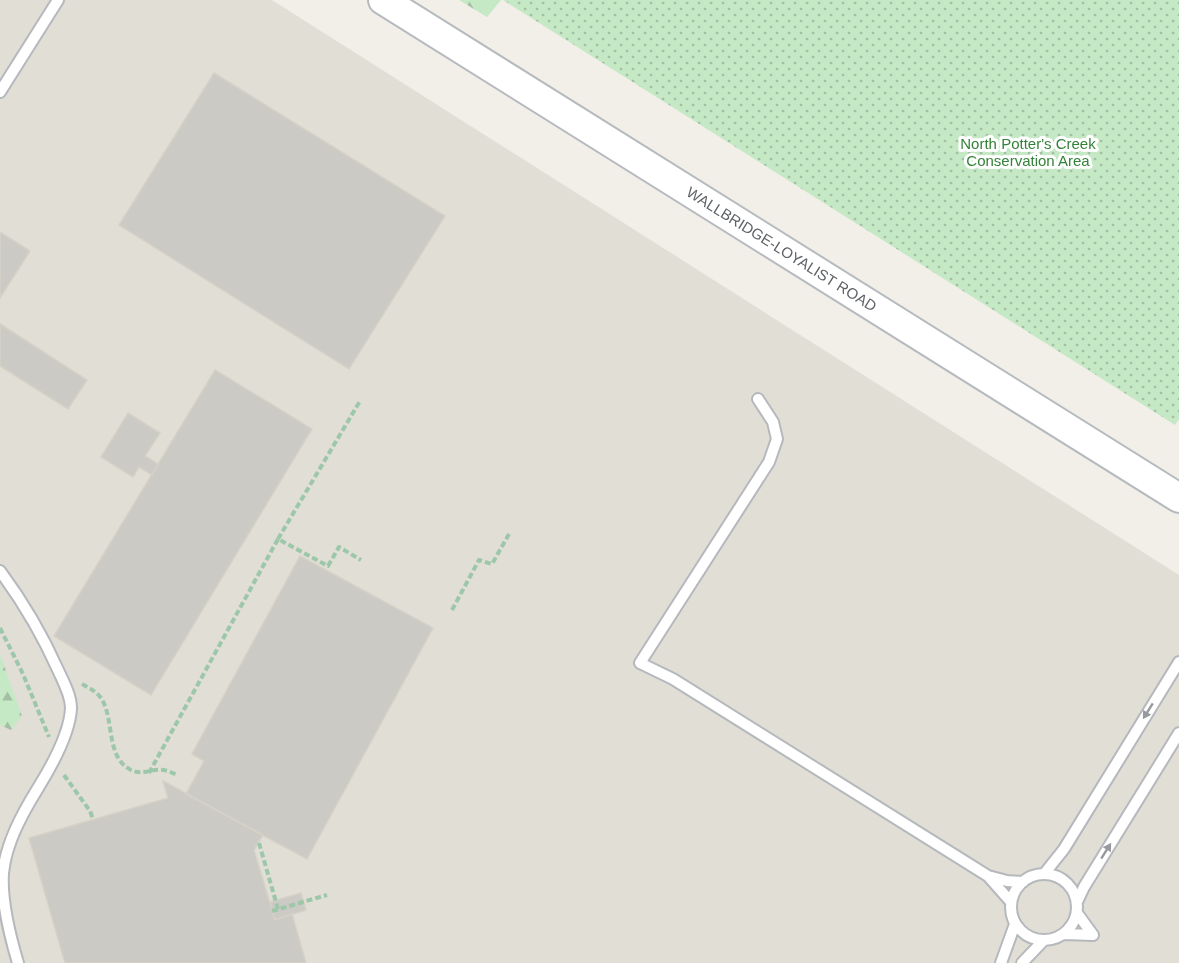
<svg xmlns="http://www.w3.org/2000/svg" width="1179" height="963" font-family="Helvetica,sans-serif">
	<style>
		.education { fill: #e1ded6 }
		.forest { fill: url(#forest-firs) }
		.park { fill: url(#park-dots) }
		.building { fill: #cccac5; stroke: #d6d1c6; stroke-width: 1.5 }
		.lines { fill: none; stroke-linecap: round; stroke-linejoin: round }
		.service-casing { stroke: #b5b8bc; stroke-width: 14 }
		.secondary-casing { stroke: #b6babf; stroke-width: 32 }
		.path { stroke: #9cc7a9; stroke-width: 4; stroke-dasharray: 6 3; stroke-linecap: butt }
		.service { stroke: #fff; stroke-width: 10 }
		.secondary { stroke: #fff; stroke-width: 28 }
		.oneway { fill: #979a9d }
		.labels { text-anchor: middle; stroke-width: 6; stroke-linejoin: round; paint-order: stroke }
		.park-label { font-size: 15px; fill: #348238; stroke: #fff }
		.street-label { font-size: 15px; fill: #5f6368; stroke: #fff }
	</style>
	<defs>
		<pattern id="forest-firs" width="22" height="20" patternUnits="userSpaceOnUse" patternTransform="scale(1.5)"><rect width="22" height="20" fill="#c5e8c5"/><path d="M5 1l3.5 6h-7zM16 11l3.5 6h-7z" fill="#a3c0a4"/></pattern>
		<pattern id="park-dots" width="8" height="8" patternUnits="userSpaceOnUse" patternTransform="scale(1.5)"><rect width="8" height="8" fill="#c5e8c5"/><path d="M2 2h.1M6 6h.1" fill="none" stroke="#a3c0a4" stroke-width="1.8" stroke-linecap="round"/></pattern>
	</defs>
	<rect width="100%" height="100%" fill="#f1efe8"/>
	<path class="education" d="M0 0H272L1179 575V963H0Z"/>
	<path class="forest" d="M459 0H501L487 17Z
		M0 654 22 716 11 730 0 725Z"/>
	<path class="park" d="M503 0H1179V419L1175 425Z"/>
	<path class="building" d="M214 73 445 216 349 369 119 225Z
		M0 232 30 251 0 298Z
		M0 324 87 380 68 409 0 366Z
		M215 370 312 429 151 695 54 636Z
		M128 413 160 433 145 456 158 464 152 475 139 467 133 477 101 457Z
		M300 556 433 628 307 859 186 794 204 761 192 754Z
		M163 781 263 835 254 850 275 920 292 914 306 963H65L29 838 168 798Z
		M301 893 306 910 275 920 270 902Z"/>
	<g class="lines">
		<defs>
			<path id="service" d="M0 92 58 0
				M758 399 773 422 777 439 769 462 640 663 673 679 988 876 1011 902
				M0 571C23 602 42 634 58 670 63 681 71 695 71 708 70 734 51 767 38 788 22 814 6 843 3 873 1 902 10 936 18 963
				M1011 907a33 33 0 1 1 66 0a33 33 0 1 1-66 0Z
				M1044 874 1064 849 1179 662
				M988 876 1007 881 1023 882
				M1077 902 1084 887 1179 733
				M1077 913 1093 935
				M1064 934 1093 935
				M1001 963 1015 924
				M1022 963 1043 941"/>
			<g id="secondary">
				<path id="s1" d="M383 0 1179 498"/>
			</g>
		</defs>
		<use href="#service" class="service-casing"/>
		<use href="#secondary" class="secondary-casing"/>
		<path class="path" d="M278 539 360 401
			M452 610 479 560 492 564 509 534
			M0 628 23 674 49 737
			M82 684C89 688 96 691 101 698 115 719 105 757 131 770 143 776 152 768 164 770 168 771 173 773 177 775
			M149 773 278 539 328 566 339 547 361 560
			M64 775 90 811 93 819
			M259 843 278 909
			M272 911 327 895"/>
		<use href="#service" class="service"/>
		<use href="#secondary" class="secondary"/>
	</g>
	<defs><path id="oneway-solid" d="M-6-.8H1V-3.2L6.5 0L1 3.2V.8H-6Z" transform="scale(1.5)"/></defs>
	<g class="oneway">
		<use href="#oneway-solid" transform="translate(1148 711) rotate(122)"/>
		<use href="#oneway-solid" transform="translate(1106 851) rotate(-58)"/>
	</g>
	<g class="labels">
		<g class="park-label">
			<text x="1028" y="149">North Potter's Creek<tspan x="1028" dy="17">Conservation Area</tspan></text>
		</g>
		<g class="street-label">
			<text dy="5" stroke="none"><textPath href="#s1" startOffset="470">WALLBRIDGE-LOYALIST ROAD</textPath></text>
		</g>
	</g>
</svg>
